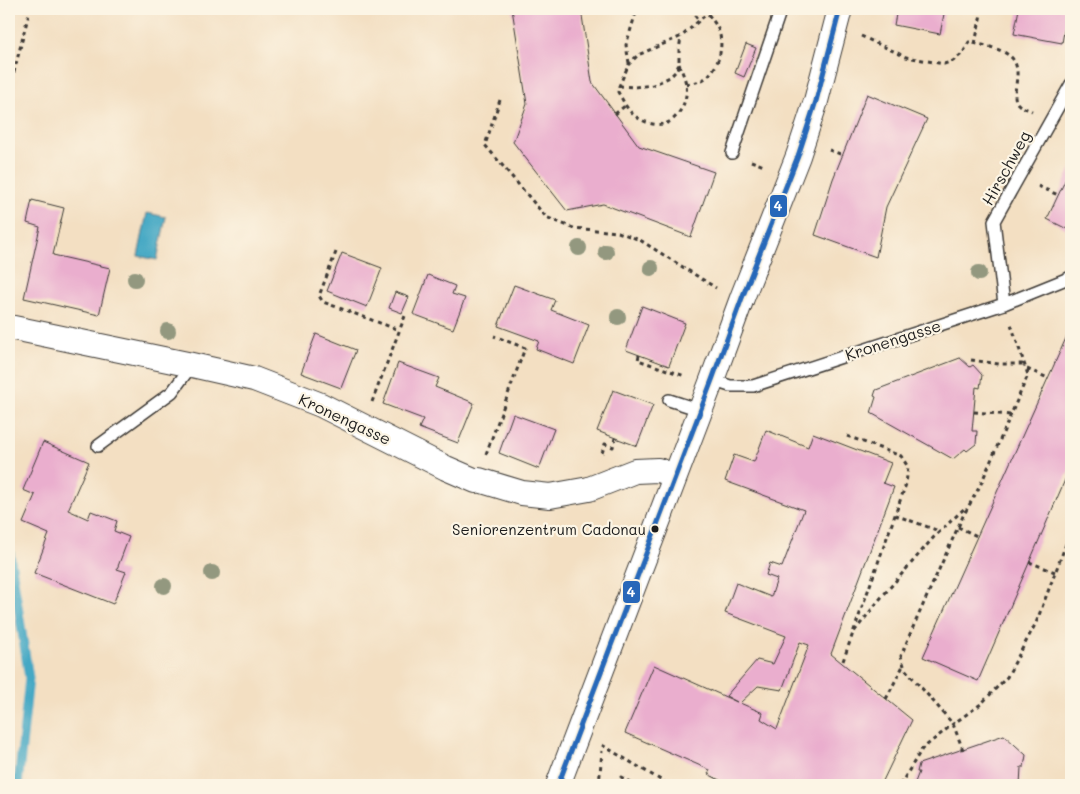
<svg xmlns="http://www.w3.org/2000/svg" width="1080" height="794" font-family="Mali,sans-serif">
	<style>
		.water { fill: #45a8c4; stroke: #306270 }
		.lines { fill: none; stroke-linecap: round; stroke-linejoin: round }
		.stream { stroke: #45a8c4; stroke-width: 9 }
		.building { fill: #eaaece; fill-rule: evenodd }
		.lane-casing { stroke: #3c3935; stroke-width: 14 }
		.street-casing { stroke: #3c3935; stroke-width: 26 }
		.path { stroke: #3c3935; stroke-width: 3; stroke-dasharray: 4 4; stroke-linecap: butt }
		.lane { stroke: #fff; stroke-width: 11 }
		.street { stroke: #fff; stroke-width: 24 }
		.bus-1-casing { stroke: #fcf5e5; stroke-width: 9 }
		.bus-1 { stroke: #2767b9; stroke-width: 5 }
		.tree { fill: #93987f }
		.bus-dot { fill: #1c1c1c; stroke: #fcf5e5; stroke-width: 2 }
		.labels { text-anchor: middle; stroke-width: 4.5; stroke-linejoin: round; paint-order: stroke }
		.bus-label { font-size: 15px; fill: #1c1c1c; stroke: #fcf5e5; text-anchor: end }
		.street-label { font-size: 16px; fill: #1c1c1c; stroke: #fcf5e5 }
		.line-badge { stroke: #fcf5e5; stroke-width: 2 }
		.badge-label { font-size: 14px; text-anchor: middle; font-weight: bold; fill: #fff }
	</style>
	<rect width="100%" height="100%" fill="#fcf5e5"/>
	<filter id="ink" filterUnits="userSpaceOnUse"><feTurbulence type="fractalNoise" baseFrequency=".02" numOctaves="2"/><feDisplacementMap in="SourceGraphic" scale="10" xChannelSelector="R" yChannelSelector="G"/><feConvolveMatrix kernelMatrix="1 2 1 2 8 2 1 2 1" color-interpolation-filters="sRGB"/></filter>
	<filter id="wash" filterUnits="userSpaceOnUse"><feTurbulence type="fractalNoise" baseFrequency=".0096" numOctaves="4" result="noise"/><feDisplacementMap in="SourceGraphic" scale="20" xChannelSelector="R" yChannelSelector="G"/><feGaussianBlur stdDeviation="1.12" result="paint"/><feColorMatrix in="noise" values="0 0 0 0 0 0 0 0 0 0 0 0 0 0 0 0 0 1.4 0 .05"/><feComposite in="paint" operator="in"/></filter>
	<g filter="url(#wash)">
		<rect width="100%" height="100%" fill="#f3dfc2"/>
		<path class="water" d="M147 213 166 217 157 260 138 256Z"/>
		<g class="lines">
			<path class="stream" d="M9 547 29 678 18 785"/>
		</g>
		<g id="blocks">
			<path class="building" d="M512 9H581L592 82 639 146 714 172 691 237 603 204 567 211 513 142 527 104Z
				M897 9H945L940 34 894 25Z
				M1019 9H1068L1062 43 1014 34Z
				M746 44 756 48 744 77 735 73Z
				M867 94 927 119 886 207 876 257 815 235 833 179Z
				M1071 168V231L1047 219Z
				M32 200 64 208 53 255 110 268 99 315 24 298 40 227 27 223Z
				M342 253 382 268 367 307 327 291Z
				M428 275 455 286 452 294 465 298 453 329 413 314Z
				M514 285 555 300 551 310 589 325 574 364 536 349 539 341 498 326Z
				M395 292 409 297 402 313 389 308Z
				M642 306 685 323 669 366 626 350Z
				M1071 327V466L978 681 923 657Z
				M316 334 356 350 341 388 301 373Z
				M960 358 970 367 973 365 982 375 980 388 976 387 972 431H977L976 444 967 451 965 449 953 459 871 413 876 397 874 396 876 390Z
				M398 363 439 378 435 387 474 403 458 443 419 428 423 419 383 404Z
				M613 390 653 405 637 446 597 431Z
				M513 414 554 429 539 469 499 453Z
				M766 430 808 447 813 433 891 463 883 483 894 487 831 654 912 720 881 785H729L708 774 710 770 625 733 654 665 737 702 726 696 757 660 773 664 786 636 725 613 736 583 771 597 777 579 766 575 770 563 782 567 804 510 725 481 734 455 754 462ZM800 642 809 645 777 729 761 719 763 713 740 703 758 686 782 690Z
				M43 442 89 462 68 510 88 519 91 511 117 521 114 531 129 537 117 569 126 572 113 604 34 573 49 534 23 523 35 495 23 490Z
				M1004 735 1026 755 1024 767H1021L1020 785H914L919 772H917L919 764Z"/>
		</g>
	</g>
	<g filter="url(#ink)">
		<use href="#blocks" fill-opacity="0" stroke="#3c3935" stroke-width="1"/>
		<g class="lines">
			<defs>
				<path id="lane" d="M732 153 781 9
					M1004 304 994 221 1071 84
					M712 380 730 386H753L1004 304 1071 277
					M669 400 700 410
					M98 446 172 392 192 365"/>
				<path id="street" d="M9 327 192 365 254 379 321 405 446 468 476 481 479 480 522 493 550 496 589 489 635 471 658 470 675 476
					M558 785 712 380 742 298 798 156 816 101 840 9"/>
			</defs>
			<use href="#lane" class="lane-casing"/>
			<use href="#street" class="street-casing"/>
			<path class="path" d="M690 9 699 21
				M861 36 906 57 944 64 953 61 963 53 969 42C981 45 996 47 1007 54 1028 67 1008 94 1018 104 1022 108 1028 109 1032 111
				M975 44 982 9
				M629 63 626 45 637 9
				M679 64C683 74 688 84 686 95 685 105 677 119 667 123 656 127 642 122 634 115 627 110 623 100 618 92L619 86 629 64 638 55 682 36 712 9
				M686 84C692 83 699 82 704 79 719 69 725 45 718 29 716 24 711 18 707 13
				M619 86 635 87 653 85 670 77 676 71 679 64V50L681 37
				M9 88 13 76 30 9
				M500 100 485 145 546 217 573 228 618 232 640 240 716 288
				M615 114 626 105
				M829 150 843 155
				M751 161 764 166
				M1038 186 1058 195
				M336 252 319 296 323 302 399 330
				M639 355 638 360 685 376
				M971 360 999 364H1025
				M1027 369 1048 378
				M372 402 405 316
				M974 412 1011 415
				M847 436 901 456 908 467 906 484 853 633
				M602 453 605 444 613 447 615 438
				M486 454 525 348 494 336
				M1070 468H1071
				M895 515 939 531
				M958 527 977 536
				M1029 562 1055 572
				M843 661 853 633 880 599 934 537 966 507
				M886 699 904 664
				M602 745 669 785
				M963 750 953 724 905 669 901 656 910 634 963 516 980 486 1028 375 1011 324
				M599 785 602 751
				M617 785 621 777 635 785
				M900 785 922 749 953 724 981 704 1007 677 1036 623 1071 531"/>
			<use href="#lane" class="lane"/>
			<use href="#street" class="street"/>
			<defs>
				<path id="bus-1" d="M558 785 712 380 742 298 798 156 816 101 840 9"/>
			</defs>
			<use href="#bus-1" class="bus-1-casing"/>
			<use href="#bus-1" class="bus-1"/>
		</g>
		<g class="tree">
			<circle cx="579" cy="248" r="8"/>
			<circle cx="606" cy="252" r="8"/>
			<circle cx="651" cy="268" r="8"/>
			<circle cx="979" cy="273" r="8"/>
			<circle cx="135" cy="279" r="8"/>
			<circle cx="618" cy="317" r="8"/>
			<circle cx="168" cy="331" r="8"/>
			<circle cx="212" cy="573" r="8"/>
			<circle cx="164" cy="586" r="8"/>
		</g>
	</g>
	<circle class="bus-dot" cx="655" cy="529" r="4.5"/>
	<g class="labels">
		<g class="bus-label">
			<text x="646" y="535">Seniorenzentrum Cadonau</text>
		</g>
		<g class="street-label">
			<text transform="translate(1006 168) rotate(-61)" y="6">Hirschweg</text>
			<text transform="translate(893 340) rotate(-18)" y="6">Kronengasse</text>
			<text transform="translate(345 419) rotate(25)" y="6">Kronengasse</text>
		</g>
	</g>
	<g class="line-badge">
		<rect x="769" y="194" width="19" height="24" rx="5" fill="#2767b9"/>
		<rect x="622" y="580" width="19" height="24" rx="5" fill="#2767b9"/>
	</g>
	<g class="badge-label">
		<text x="778" y="211">4</text>
		<text x="631" y="597">4</text>
	</g>
	<rect width="1080" height="794" fill="none" stroke="#fcf5e5" stroke-width="30"/>
</svg>
